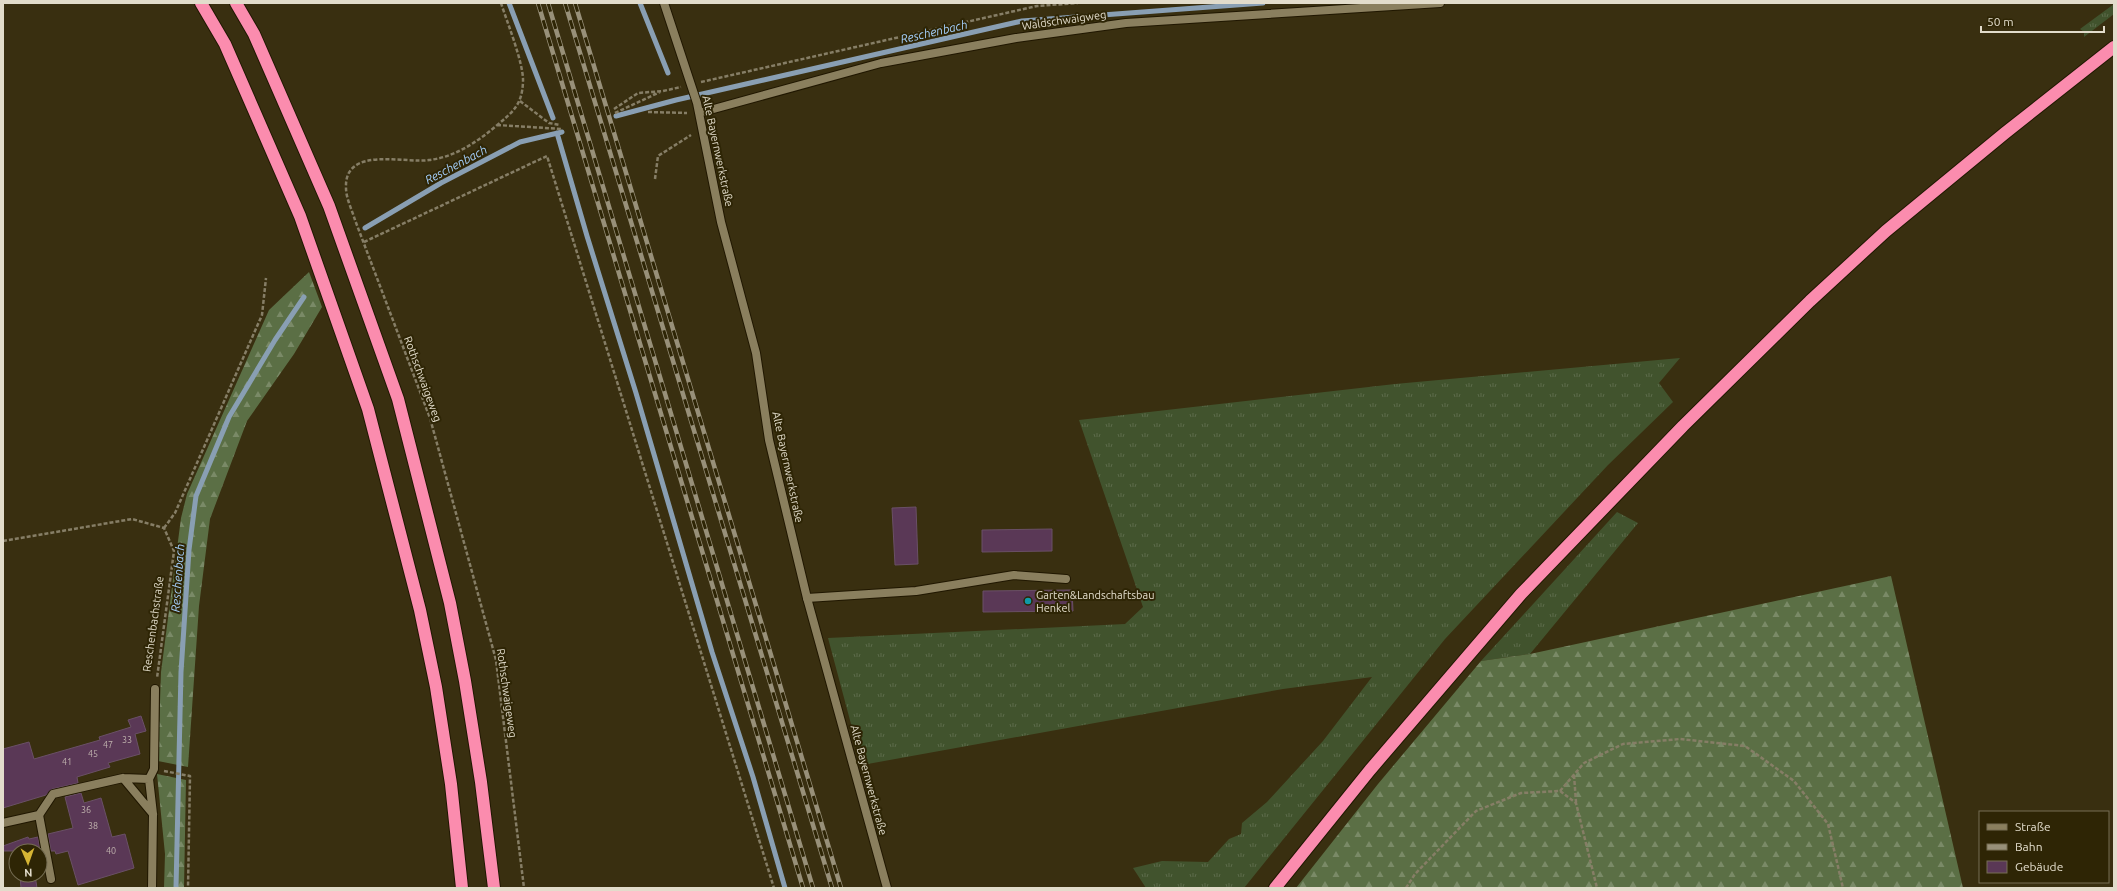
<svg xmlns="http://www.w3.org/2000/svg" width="2117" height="891" font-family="Ubuntu,sans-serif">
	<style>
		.grass { fill: url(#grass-tufts) }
		.forest { fill: url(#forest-firs) }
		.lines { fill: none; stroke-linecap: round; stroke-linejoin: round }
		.stream { stroke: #899fb3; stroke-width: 5 }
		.building { fill: #5a3856; stroke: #6a5066 }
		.lane-casing { stroke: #201700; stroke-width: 10 }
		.street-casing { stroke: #201700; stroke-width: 10 }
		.highway-casing { stroke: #201700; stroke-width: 14 }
		.path { stroke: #867e66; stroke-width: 2.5; stroke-dasharray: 4 2; stroke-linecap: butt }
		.lane { stroke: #8a7f5e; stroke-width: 8 }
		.street { stroke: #8a7f5e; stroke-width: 8 }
		.highway { stroke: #fb8cae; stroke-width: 12 }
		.rail-casing { stroke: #989079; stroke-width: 4.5 }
		.rail { stroke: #2e2505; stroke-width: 3; stroke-dasharray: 9; stroke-linecap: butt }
		.culture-dot { fill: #0f9aa8; stroke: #2e2505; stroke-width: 1.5 }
		.labels { text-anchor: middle; stroke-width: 4; stroke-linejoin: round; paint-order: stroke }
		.number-label { font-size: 9px; fill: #c0b3ae }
		.street-label { font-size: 11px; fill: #e2dccb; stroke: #2e2505 }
		.poi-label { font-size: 11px; fill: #e2dccb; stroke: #2e2505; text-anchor: start }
		.water-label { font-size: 12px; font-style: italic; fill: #a4cffb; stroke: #2e2505 }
	</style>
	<defs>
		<pattern id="grass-tufts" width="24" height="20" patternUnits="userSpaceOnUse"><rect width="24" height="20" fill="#41532d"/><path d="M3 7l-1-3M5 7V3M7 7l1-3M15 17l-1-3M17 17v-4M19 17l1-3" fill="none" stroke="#5c6b4a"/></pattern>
		<pattern id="forest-firs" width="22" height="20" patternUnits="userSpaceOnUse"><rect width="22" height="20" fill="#5b6f45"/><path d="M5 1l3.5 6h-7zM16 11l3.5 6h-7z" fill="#7a8a67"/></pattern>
	</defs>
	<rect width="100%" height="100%" fill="#392f10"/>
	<path class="grass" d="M2114 4V14L2084 37V32L2080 29Z
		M1680 358 1659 383 1673 402 1608 465 1445 639 1244 888H1146L1133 868 1162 861 1208 862 1229 839 1241 834 1242 823 1267 802 1323 741 1372 677 1283 689 862 765 828 638 1125 624 1143 607 1079 420 1395 384Z
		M1617 512 1638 523 1530 654 1481 661Z"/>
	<path class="forest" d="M309 272 322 307 294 354 247 421 210 519 199 606 188 767 158 761 161 672 181 518 187 494 269 310Z
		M1891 576 1963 888H1296L1378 784 1481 661 1530 654Z
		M157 774 186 780 184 888H164L165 854Z"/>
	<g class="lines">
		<path class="stream" d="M509 3 553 118
			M640 3 668 73
			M616 116 676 100 1022 21 1263 3
			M557 133 587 236 636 393 712 652 753 777 785 888
			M365 228 441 183 520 142 562 132
			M176 888 181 672 189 550 196 496 229 417 275 340 304 297"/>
	</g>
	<path class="building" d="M916 507 918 564 895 565 892 508Z
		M1052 529V551L982 552V530Z
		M1072 590 1073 611 983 612V591Z
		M141 716 146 731 135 734 140 754 108 763 110 767 77 777 78 783 52 789 46 795 3 808V749L29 742 34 759 100 740 99 737 131 727 128 720Z
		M81 793 84 803 101 798 112 837 125 834 134 868 78 885 68 851 56 854 55 851H51L48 834 73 828 65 797Z
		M28 837 29 839 38 837 40 851H3V846Z
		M20 875H35L37 888H21Z"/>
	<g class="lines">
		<defs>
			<path id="lane" d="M807 598 916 591 1014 575 1066 579
				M39 815 51 879"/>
			<path id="street" d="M664 3 697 103 721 222 756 353 769 440 807 598 887 888
				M699 113 881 63 1016 38 1126 23 1440 3
				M123 778 153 814
				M3 823 39 815 53 794 123 778 149 779
				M152 888 153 814 149 779 154 769 155 689"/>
			<path id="highway" d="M201 3 225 44 300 216 368 409 420 610 436 687 451 784 462 888
				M236 3 254 34 329 206 398 399 450 603 465 681 481 782 494 888
				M1275 888 1370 770 1521 594 1683 426 1810 301 1886 231 2005 133 2114 47"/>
		</defs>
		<use href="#lane" class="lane-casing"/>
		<use href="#street" class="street-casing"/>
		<use href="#highway" class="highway-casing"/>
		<path class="path" d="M501 3C507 22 524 64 523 82 522 105 513 112 496 126 477 142 455 157 429 160 406 164 344 145 346 188 346 198 352 210 355 220L430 418 496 660 524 888
			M701 82 1037 6 1078 3
			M520 101 549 123 560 125
			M614 109 638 93 663 91 681 87
			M648 112 687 113
			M615 113 660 92
			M497 125 561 129
			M655 179 658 156 691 135
			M364 242 547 156 774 888
			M164 528 175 513 262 315 266 278
			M3 541 132 519 164 528 174 551 157 678
			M164 771 190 776 188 888
			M1574 775 1576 802
			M1560 791 1584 763 1623 744 1680 739 1745 746 1794 781 1828 824 1843 888
			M1406 888 1415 874 1476 811 1521 793 1560 791 1576 803 1597 888"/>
		<use href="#lane" class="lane"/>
		<use href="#street" class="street"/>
		<use href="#highway" class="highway"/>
		<defs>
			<path id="rail" d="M538 3 803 888
				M548 3 813 888
				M565 3 832 888
				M575 3 841 888"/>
		</defs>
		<use href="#rail" class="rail-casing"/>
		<use href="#rail" class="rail"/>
	</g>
	<circle class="culture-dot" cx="1028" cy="601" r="4"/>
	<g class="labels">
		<g class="number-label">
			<text x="127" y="743">33</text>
			<text x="108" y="748">47</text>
			<text x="93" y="757">45</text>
			<text x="67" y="765">41</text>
			<text x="86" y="813">36</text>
			<text x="93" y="829">38</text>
			<text x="111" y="854">40</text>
		</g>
		<g class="street-label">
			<text transform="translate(1064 20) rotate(-8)" y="4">Waldschwaigweg</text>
			<text transform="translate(718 151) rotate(78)" y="4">Alte Bayernwerkstraße</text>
			<text transform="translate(423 379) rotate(70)" y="4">Rothschwaigeweg</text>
			<text transform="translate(788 467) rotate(78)" y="4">Alte Bayernwerkstraße</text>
			<text transform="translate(153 624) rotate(-82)" y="4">Reschenbachstraße</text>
			<text transform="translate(507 693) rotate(82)" y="4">Rothschwaigeweg</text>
			<text transform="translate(869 780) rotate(75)" y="4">Alte Bayernwerkstraße</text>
		</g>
		<g class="poi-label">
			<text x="1036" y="599">Garten&amp;Landschaftsbau<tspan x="1036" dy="13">Henkel</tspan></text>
		</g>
		<g class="water-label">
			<text transform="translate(934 32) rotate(-13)" y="4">Reschenbach</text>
			<text transform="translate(456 165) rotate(-28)" y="4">Reschenbach</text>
			<text transform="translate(178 578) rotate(-86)" y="4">Reschenbach</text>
		</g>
	</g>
	<rect width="2117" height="891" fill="none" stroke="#e2dccb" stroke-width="8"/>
	<rect x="1979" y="811" width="130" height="72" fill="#2e2505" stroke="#766e54"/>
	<rect x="1987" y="824" width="20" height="6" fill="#8a7f5e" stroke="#766e54"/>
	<text x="2015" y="831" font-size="12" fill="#e2dccb">Straße</text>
	<rect x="1987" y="844" width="20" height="6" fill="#989079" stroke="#766e54"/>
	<text x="2015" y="851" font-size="12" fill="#e2dccb">Bahn</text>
	<rect x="1987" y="861" width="20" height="12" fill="#5a3856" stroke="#766e54"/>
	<text x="2015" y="871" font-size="12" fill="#e2dccb">Gebäude</text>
	<g transform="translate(28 863) rotate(178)"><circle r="19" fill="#2e2505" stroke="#766e54"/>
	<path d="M0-3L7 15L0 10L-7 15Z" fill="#d6b534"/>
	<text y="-6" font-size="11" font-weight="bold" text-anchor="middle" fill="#e2dccb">N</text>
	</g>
	<path d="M1981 26v6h123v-6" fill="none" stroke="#e2dccb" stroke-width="2"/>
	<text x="1987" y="26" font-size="12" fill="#e2dccb" stroke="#2e2505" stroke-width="3" paint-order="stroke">50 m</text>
</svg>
